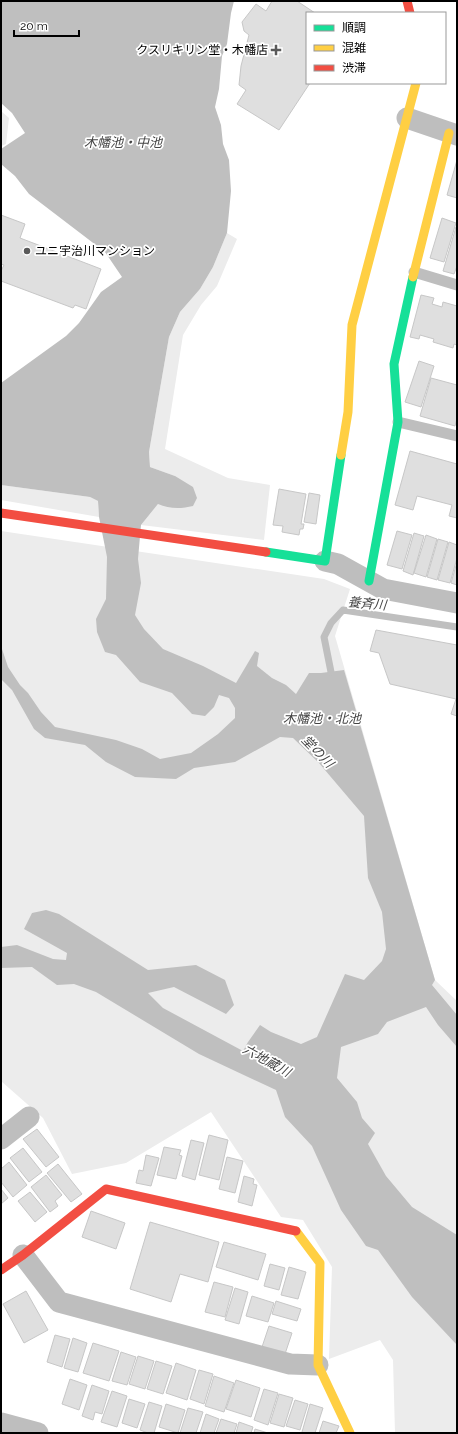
<svg xmlns="http://www.w3.org/2000/svg" width="458" height="1434" font-family="Raleway,'Noto Sans JP',sans-serif">
	<style>
		.green { fill: #ececec }
		.water { fill: #bfbfbf }
		.lines { fill: none; stroke-linecap: round; stroke-linejoin: round }
		.stream { stroke: #bfbfbf; stroke-width: 7 }
		.building { fill: #dfdfdf; stroke: #c7c7c7 }
		.lane { stroke: #bebebe; stroke-width: 11 }
		.street { stroke: #bebebe; stroke-width: 21 }
		.fast { stroke: #16e098; stroke-width: 9 }
		.slow { stroke: #ffcf43; stroke-width: 9 }
		.jam { stroke: #f24e42; stroke-width: 9 }
		.poi-dot { fill: #595959; stroke: #fff; stroke-width: 1.5 }
		.labels { text-anchor: middle; stroke-width: 3.5; stroke-linejoin: round; paint-order: stroke }
		.poi-label { font-size: 12px; fill: #000; stroke: #fff; text-anchor: end }
		.water-label { font-size: 13px; font-style: italic; fill: #444; stroke: #fff }
	</style>
	<rect width="100%" height="100%" fill="#fff"/>
	<path class="green" d="M1 111 9 118 6 144 1 146Z
		M227 233 237 239 217 286 201 305 183 335 165 449 228 478 270 485 264 540 141 525 158 504 175 476 150 467 149 452 169 337 180 312 200 289 213 267Z
		M1 485 90 497 98 501 99 517 1 500Z
		M1 531 324 579 350 589 335 636 435 980 457 1001V1433H395L393 1360 380 1340 329 1359 332 1267 303 1220 281 1217 211 1112 126 1163 72 1174 43 1118 1 1081Z"/>
	<path class="water" d="M1 1H234L231 13 227 44 222 56 219 89 215 107 221 125 223 144 229 160 231 191 227 233 213 267 200 289 180 312 169 337 149 452 150 467 175 476 193 487 197 498 193 506C181 509 169 509 158 504L141 525 138 559 141 583 135 615 144 629 163 649 203 666 236 683 255 651 259 653 257 666 272 678 286 685 296 694 309 673H321L344 670 435 980 432 985 457 1015V1047L438 1025 426 1007 387 1022 378 1034 341 1047 337 1078 357 1102 362 1118 375 1133 368 1144 386 1176 412 1207 457 1235V1345L412 1297 378 1250 366 1246 341 1210 312 1146 285 1117 276 1090 199 1054 96 992 74 984 57 985 32 967 1 968V947L17 945 53 959 66 960 67 953 24 929 32 913 46 910 59 914 148 970 196 965 225 980 234 1005 226 1014 174 987 148 993 163 1008 243 1051 248 1042 260 1025 271 1032 301 1044 317 1037 345 974 364 980 382 961 386 949 382 912 368 878 364 816 319 763 293 738 280 737 235 762 194 768 176 779 135 777 106 762 85 745 45 738 34 729 12 690 1 679V646L8 667 20 685 28 693 41 712 55 727 116 740 142 749 160 759 191 753 218 734 235 718V708L229 698 219 695 214 707 205 716 192 714 172 693 140 682 116 655 105 652 97 632 96 619 106 599 107 557 99 517 98 501 90 497 1 485V383L66 336 79 323 101 292 122 277 105 252 29 194 15 176 1 164V149L25 133 12 113 1 103Z"/>
	<g class="lines">
		<path class="stream" d="M331 672 324 637 331 623 343 610 457 627"/>
	</g>
	<path class="building" d="M272 1H297L315 13H307V83H310L279 130 237 104 246 90 239 85 241 66 249 35 244 31 242 22 256 4 266 11Z
		M457 160V198L447 195Z
		M1 215 25 224 20 238 101 269 86 309 75 305 73 308 1 281V271L4 265 1 264Z
		M442 218 456 223 444 262 430 258Z
		M456 227 457 266 454 274 443 271Z
		M421 295 434 298 432 304 442 307 443 302 457 306V345L454 344 453 348 433 342 434 339 420 335 419 339 410 337Z
		M419 361 434 366 421 407 405 402Z
		M431 378 457 385V418L455 426 420 416Z
		M410 451 457 464V518L449 516 452 505 417 496 413 510 395 505Z
		M279 489 306 494 301 524H304L303 529H300L299 535 282 532 283 526 273 525Z
		M309 493 320 495 316 524 304 522Z
		M397 531 412 535 402 569 387 565Z
		M414 533 424 536 413 575 403 571Z
		M426 535 437 539 426 577 414 573Z
		M438 539 448 542 437 580 427 577Z
		M449 542 457 545V558L450 583 438 580Z
		M457 562V585L451 583Z
		M376 630 457 645V716L451 714 456 699 390 684 379 653 370 651Z
		M37 1129 59 1157 46 1167 23 1139Z
		M209 1135 228 1140 219 1180 199 1175Z
		M191 1140 204 1143 195 1180 182 1176Z
		M164 1147 181 1150 179 1155 182 1156 176 1179 157 1175Z
		M23 1148 42 1172 29 1182 10 1158Z
		M146 1155 159 1158 151 1186 136 1183 139 1170 143 1171Z
		M227 1157 243 1161 235 1193 219 1189Z
		M9 1162 27 1185 13 1197 1 1182V1169Z
		M58 1164 82 1194 71 1202 47 1173Z
		M46 1175 62 1195 55 1201 58 1206 50 1212 31 1187Z
		M244 1176 254 1179 253 1184 257 1185 252 1206 238 1202Z
		M1 1189 8 1198 1 1204Z
		M30 1192 47 1212 35 1222 18 1201Z
		M91 1211 125 1223 116 1249 82 1237Z
		M150 1222 219 1242 208 1282 180 1274 171 1302 130 1289Z
		M224 1242 266 1254 258 1280 216 1267Z
		M270 1264 285 1268 279 1290 264 1286Z
		M289 1267 306 1272 298 1299 281 1295Z
		M214 1282 233 1287 225 1317 205 1312Z
		M235 1288 248 1292 239 1324 225 1320Z
		M26 1291 48 1330 24 1343 3 1304Z
		M252 1296 274 1303 268 1322 246 1316Z
		M276 1301 301 1309 297 1321 272 1314Z
		M269 1326 292 1333 285 1354 262 1347Z
		M55 1335 70 1339 62 1367 47 1362Z
		M73 1338 87 1343 78 1372 64 1368Z
		M93 1343 119 1351 109 1381 83 1373Z
		M121 1352 136 1357 127 1385 112 1381Z
		M138 1356 154 1361 145 1389 129 1384Z
		M156 1361 172 1366 163 1394 147 1389Z
		M176 1363 196 1370 187 1400 166 1393Z
		M199 1370 213 1374 204 1404 190 1399Z
		M214 1376 234 1383 224 1412 205 1406Z
		M70 1379 87 1385 79 1410 62 1404Z
		M236 1380 260 1388 251 1417 226 1409Z
		M92 1385 109 1391 102 1414 95 1412 93 1420 82 1416Z
		M264 1389 278 1393 268 1425 254 1420Z
		M112 1391 127 1396 117 1427 101 1422Z
		M279 1394 293 1398 284 1427 270 1423Z
		M129 1399 145 1404 137 1428 122 1423Z
		M295 1400 308 1404 300 1430 286 1426Z
		M149 1402 162 1406 154 1433H148L140 1430Z
		M166 1404 185 1410 178 1433 159 1427Z
		M310 1404 323 1408 315 1433H303L302 1432Z
		M188 1408 203 1412 196 1433H180Z
		M206 1414 219 1419 214 1433H200Z
		M221 1419 237 1424 234 1433H216Z
		M323 1421 339 1426 336 1433H319Z
		M239 1422 253 1427 251 1433H236Z
		M255 1429 268 1433H254Z"/>
	<g class="lines">
		<path class="lane" d="M414 272 457 285
			M398 422 457 436"/>
		<path class="street" d="M407 118 457 135
			M325 561 338 564 383 589 457 603
			M1 1139 29 1117
			M23 1255 59 1302 290 1364 318 1365
			M1 1423 38 1433"/>
		<path class="fast" d="M266 552 325 561 341 455
			M369 581 398 422 394 364 413 277"/>
		<path class="slow" d="M413 277 449 133
			M341 455 348 412 352 325 416 83
			M296 1231 320 1263 318 1365 350 1433"/>
		<path class="jam" d="M407 1 410 13
			M1 513 266 552
			M1 1270 23 1255 106 1189 296 1231"/>
	</g>
	<g class="poi-dot">
		<path d="M274 44h4v4h4v4h-4v4h-4v-4h-4v-4h4z"/>
		<circle cx="27" cy="251" r="4"/>
	</g>
	<g class="labels">
		<g class="poi-label">
			<text x="268" y="54">クスリキリン堂・木幡店</text>
			<text x="35" y="255" text-anchor="start">ユニ宇治川マンション</text>
		</g>
		<g class="water-label">
			<text x="123" y="147">木幡池・中池</text>
			<text transform="translate(367 603) rotate(5)" y="5">養斉川</text>
			<text x="322" y="723">木幡池・北池</text>
			<text transform="translate(318 751) rotate(46)" y="5">堂の川</text>
			<text transform="translate(267 1060) rotate(29)" y="5">六地蔵川</text>
		</g>
	</g>
	<rect width="458" height="1434" fill="none" stroke="#000000" stroke-width="4"/>
	<rect x="306" y="12" width="140" height="72" fill="#ffffff" stroke="#999999"/>
	<rect x="314" y="25" width="20" height="6" fill="#16e098" stroke="#999999"/>
	<text x="342" y="32" font-size="12" fill="#000000">順調</text>
	<rect x="314" y="45" width="20" height="6" fill="#ffcf43" stroke="#999999"/>
	<text x="342" y="52" font-size="12" fill="#000000">混雑</text>
	<rect x="314" y="65" width="20" height="6" fill="#f24e42" stroke="#999999"/>
	<text x="342" y="72" font-size="12" fill="#000000">渋滞</text>
	<path d="M14 30v6h65v-6" fill="none" stroke="#000000" stroke-width="2"/>
	<text x="20" y="30" font-size="12" fill="#000000" stroke="#ffffff" stroke-width="3" paint-order="stroke">20 m</text>
</svg>
